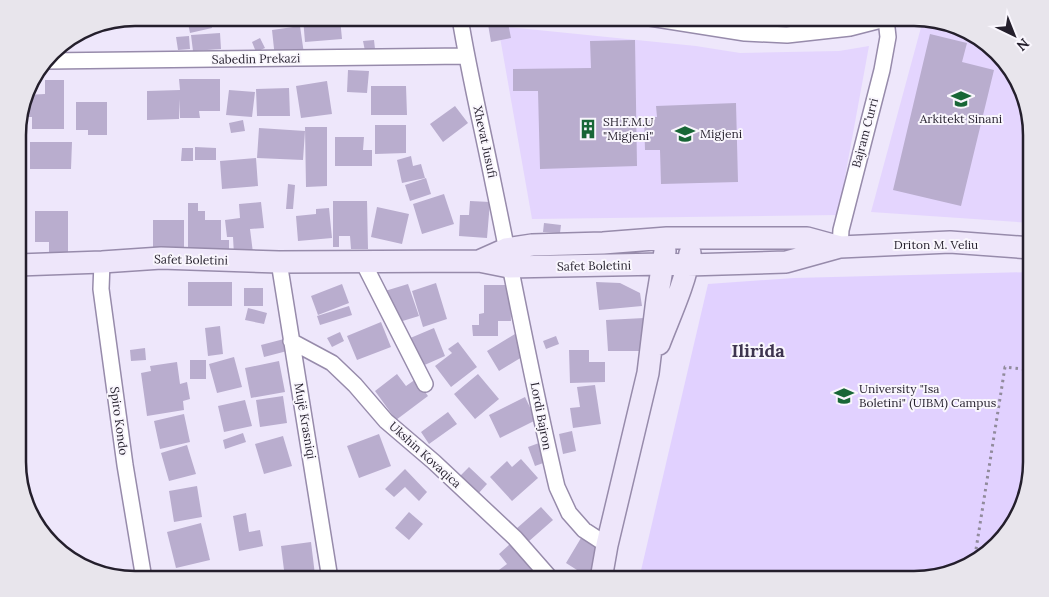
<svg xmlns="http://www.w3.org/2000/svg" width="1049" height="597" font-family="Lora,serif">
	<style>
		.built { fill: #e4d5fe }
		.green { fill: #e1d1ff }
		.building { fill: #b9adce }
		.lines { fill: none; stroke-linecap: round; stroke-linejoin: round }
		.street-casing { stroke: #978bab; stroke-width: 18 }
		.secondary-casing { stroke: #978bab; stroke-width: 24 }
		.path { stroke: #918b9c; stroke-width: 3; stroke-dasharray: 2.5 4; stroke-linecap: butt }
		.street { stroke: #fff; stroke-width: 15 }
		.secondary { stroke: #eee6fa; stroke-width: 21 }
		.labels { text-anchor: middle; stroke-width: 4; stroke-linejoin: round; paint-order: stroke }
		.street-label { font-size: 12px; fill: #241f2c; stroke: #f9f6fd }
		.poi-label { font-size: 12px; fill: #241f2c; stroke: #f9f6fd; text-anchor: start }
		.district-label { font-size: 18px; font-weight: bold; fill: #3e344f; stroke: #f9f6fd }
		.rim { fill: none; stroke: #241f2c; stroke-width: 2.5 }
	</style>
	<rect width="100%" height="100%" fill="#eee7fb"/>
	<path class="built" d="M923 20 972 33 1012 70 1031 127V223L871 212Z
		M498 26 696 46 740 53 839 51 869 46 838 215 532 219Z"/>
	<path class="green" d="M1031 272V469L1016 520 979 560 921 579H639L708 284 794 278Z"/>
	<path class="building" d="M187 18H210L212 28 190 33Z
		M303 18H340L342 39 305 42Z
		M487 18H507L511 38 491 42Z
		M764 18H815V27L764 28Z
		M300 26 304 54 275 58 272 30Z
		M220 33 221 49 193 51 191 35Z
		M930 34 967 43 962 62 994 70 961 206 893 190Z
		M189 36 190 49 178 50 176 37Z
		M260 38 265 48 256 52 252 42Z
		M374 40 375 49 365 51 363 41Z
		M635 40 637 166 540 169 538 91H513V69L591 68 590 41Z
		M348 70 369 71 367 93 347 92Z
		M179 79H220V111H199L200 118H180L179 99V119L147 120V91L180 90Z
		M45 80H64V129H32V117H19L26 95 45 94Z
		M327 81 332 114 301 118 296 86Z
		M371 86H406L407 115H371Z
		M289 88 290 116H257L256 89Z
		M229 90 255 92 252 117 226 115Z
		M76 102H107V135H88V130H76Z
		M736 103 738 182 661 184 660 150H645L644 117H657L656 106Z
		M455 106 468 123 443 142 430 124Z
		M243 120 245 131 231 133 229 123Z
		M375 125H406V153L375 154Z
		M305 127H327V186L306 187Z
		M259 128 305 131 303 160 257 158Z
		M335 137H364L363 150H372V166H335Z
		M30 142H72L71 169H30Z
		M195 147 216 148V160H195Z
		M182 148H193V161H181Z
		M411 156 413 166 421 164 425 178 402 183 397 160Z
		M256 158 258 186 222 189 220 161Z
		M426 178 431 194 410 201 405 185Z
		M288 184 295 185 293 209H286Z
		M444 194 454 224 422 234 413 204Z
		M333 201H367L368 249H351L350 236H339V247H333Z
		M470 201 490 202 487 238 459 236 460 215H469Z
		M261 202 264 228 250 229 253 253 234 255 233 237H227L225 220 240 218 239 204Z
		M188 203H198V211H205V220H221V240H229V255L188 254Z
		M377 207 409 214 402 244 371 237Z
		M329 208 332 238 298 241 296 216 316 214V209Z
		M35 211H68V257H49V242H35Z
		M153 220H184V247H153Z
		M544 223 561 225 560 233 543 232Z
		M188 282H232V306H188Z
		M596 282 620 283 640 293 642 306 599 310Z
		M436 283 447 319 423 327 412 291Z
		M342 284 349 303 318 315 311 296Z
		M408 284 419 316 396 323 385 291Z
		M484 285H510L511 321H498V336H473L472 325H479V314L484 313Z
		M244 288H263V306H244Z
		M349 306 352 315 320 325 317 316Z
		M248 308 267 313 264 324 245 320Z
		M644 318V351H608L606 320Z
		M381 322 391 347 357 360 347 336Z
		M220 326 223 354 208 356 205 328Z
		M434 328 445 356 420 367 408 339Z
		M340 332 344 341 332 347 327 338Z
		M515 334 527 354 499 371 487 351Z
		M556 336 559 344 546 349 543 341Z
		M284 339 287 351 264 357 261 345Z
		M458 342 477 367 451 387 435 366 452 353 448 349Z
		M145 348 146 360 131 361 130 350Z
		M569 350H589V362H605V382L570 383Z
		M234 357 242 387 217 393 209 364Z
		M190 360H206V379H190Z
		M279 361 285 392 251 398 245 368Z
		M177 362 180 384 187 382 190 399 183 401 184 410 147 416 141 373 151 371 150 366Z
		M397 374 406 386 416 379 428 396 396 420 375 391Z
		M478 374 499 399 475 419 454 394Z
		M595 385 601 424 573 428 570 408 580 407 577 387Z
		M283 396 287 423 260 427 256 400Z
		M525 397 536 420 500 438 489 415Z
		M245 400 252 426 224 432 218 406Z
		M448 412 457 424 429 444 421 432Z
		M184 414 190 442 160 449 154 421Z
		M572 431 576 451 563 454 559 434Z
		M243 433 246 442 225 449 223 440Z
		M379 434 391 466 359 478 347 446Z
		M283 436 292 466 264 474 255 444Z
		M539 443 546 462 535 466 528 447Z
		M187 445 196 474 169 481 161 453Z
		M521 459 538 478 512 501 490 477 507 461 512 467Z
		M469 467 487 484 477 495 459 477Z
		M405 469 427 492 419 501 405 487 394 497 385 489Z
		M197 486 202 517 174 522 169 491Z
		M541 507 553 520 528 542 516 529Z
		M409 512 423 524 409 540 395 528Z
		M246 513 249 532 260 530 263 546 239 551 233 516Z
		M201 523 210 560 176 568 167 532Z
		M581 538 603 551 588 577 566 563Z
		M311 542 315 575 285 578 281 546Z
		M510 544 539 579H487L507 564 499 554Z"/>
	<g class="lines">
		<defs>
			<path id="street" d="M460 18C469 73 482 127 493 182 514 283 533 386 557 487L569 513 584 530 607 545
				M650 18 745 33 787 35 850 28 889 18
				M46 61 466 56
				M840 247 841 230 882 70 888 37 886 19
				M102 262 101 289 125 465 144 579
				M279 262 330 579
				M363 262 425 384
				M291 341 332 363 355 385 386 421 434 462 515 538 551 579"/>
			<path id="secondary" d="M479 261 506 249 532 245 603 243 667 238H807L840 247
				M18 265 102 262 161 258 279 262 479 261 509 267 663 264 688 265 786 262 840 247 950 242 1031 248
				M659 344C670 315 685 284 690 253
				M601 579 607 545 648 373 657 299 665 251"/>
		</defs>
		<use href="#street" class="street-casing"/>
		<use href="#secondary" class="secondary-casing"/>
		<path class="path" d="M974 562 1005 367 1031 370"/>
		<use href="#street" class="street"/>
		<use href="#secondary" class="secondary"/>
	</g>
	<defs>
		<symbol id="school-bare" viewBox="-9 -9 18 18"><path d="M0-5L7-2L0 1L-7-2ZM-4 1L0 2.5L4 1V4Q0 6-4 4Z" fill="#186636" stroke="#f9f6fd" stroke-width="2.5" paint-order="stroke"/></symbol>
		<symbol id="building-bare" viewBox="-9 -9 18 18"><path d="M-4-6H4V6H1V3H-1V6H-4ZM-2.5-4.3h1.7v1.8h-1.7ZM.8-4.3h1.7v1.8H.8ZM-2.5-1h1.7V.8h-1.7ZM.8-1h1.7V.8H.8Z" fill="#186636" stroke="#f9f6fd" stroke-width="2.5" paint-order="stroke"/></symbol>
		<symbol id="university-bare" viewBox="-9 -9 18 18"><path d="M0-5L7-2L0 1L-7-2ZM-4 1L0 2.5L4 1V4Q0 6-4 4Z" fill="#186636" stroke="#f9f6fd" stroke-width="2.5" paint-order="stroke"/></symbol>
	</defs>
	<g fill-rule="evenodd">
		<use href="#school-bare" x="947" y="85" width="28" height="28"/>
		<use href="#building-bare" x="574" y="115" width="28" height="28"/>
		<use href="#school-bare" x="671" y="120" width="28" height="28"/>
		<use href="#university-bare" x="830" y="382" width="28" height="28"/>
	</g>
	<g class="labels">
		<g class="street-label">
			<text transform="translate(256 59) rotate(-1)" y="4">Sabedin Prekazi</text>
			<text transform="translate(865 133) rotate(-75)" y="4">Bajram Curri</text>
			<text transform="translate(485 142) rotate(78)" y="4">Xhevat Jusufi</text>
			<text x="936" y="249">Driton M. Veliu</text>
			<text transform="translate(191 260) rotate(1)" y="4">Safet Boletini</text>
			<text transform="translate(594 266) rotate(-1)" y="4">Safet Boletini</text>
			<text transform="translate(541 416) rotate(79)" y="4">Lordi Bajron</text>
			<text transform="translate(119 421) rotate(82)" y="4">Spiro Kondo</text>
			<text transform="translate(305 421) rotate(80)" y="4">Mujë Krasniqi</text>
			<text transform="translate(425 455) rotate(42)" y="4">Ukshin Kovaqica</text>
		</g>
		<g class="poi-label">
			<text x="961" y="123" text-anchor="middle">Arkitekt Sinani</text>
			<text x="603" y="126">SH.F.M.U<tspan x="603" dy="14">"Migjeni"</tspan></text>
			<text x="700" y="138">Migjeni</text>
			<text x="859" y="393">University "Isa<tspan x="859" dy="14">Boletini" (UIBM) Campus</tspan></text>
		</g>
		<g class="district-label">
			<text x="758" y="357">Ilirida</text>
		</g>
	</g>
	<path d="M0 0H1049V597H0ZM135 26H914A109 109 0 0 1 1023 135V462A109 109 0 0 1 914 571H135A109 109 0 0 1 26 462V135A109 109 0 0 1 135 26Z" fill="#e8e5ec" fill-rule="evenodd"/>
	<path class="rim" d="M135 26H914A109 109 0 0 1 1023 135V462A109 109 0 0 1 914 571H135A109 109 0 0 1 26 462V135A109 109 0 0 1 135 26Z"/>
	<g transform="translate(1014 35) rotate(137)" stroke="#f9f6fd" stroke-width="4" paint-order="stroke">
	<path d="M0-4L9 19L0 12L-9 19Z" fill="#241f2c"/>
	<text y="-8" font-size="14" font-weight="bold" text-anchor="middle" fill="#241f2c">N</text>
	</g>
</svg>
